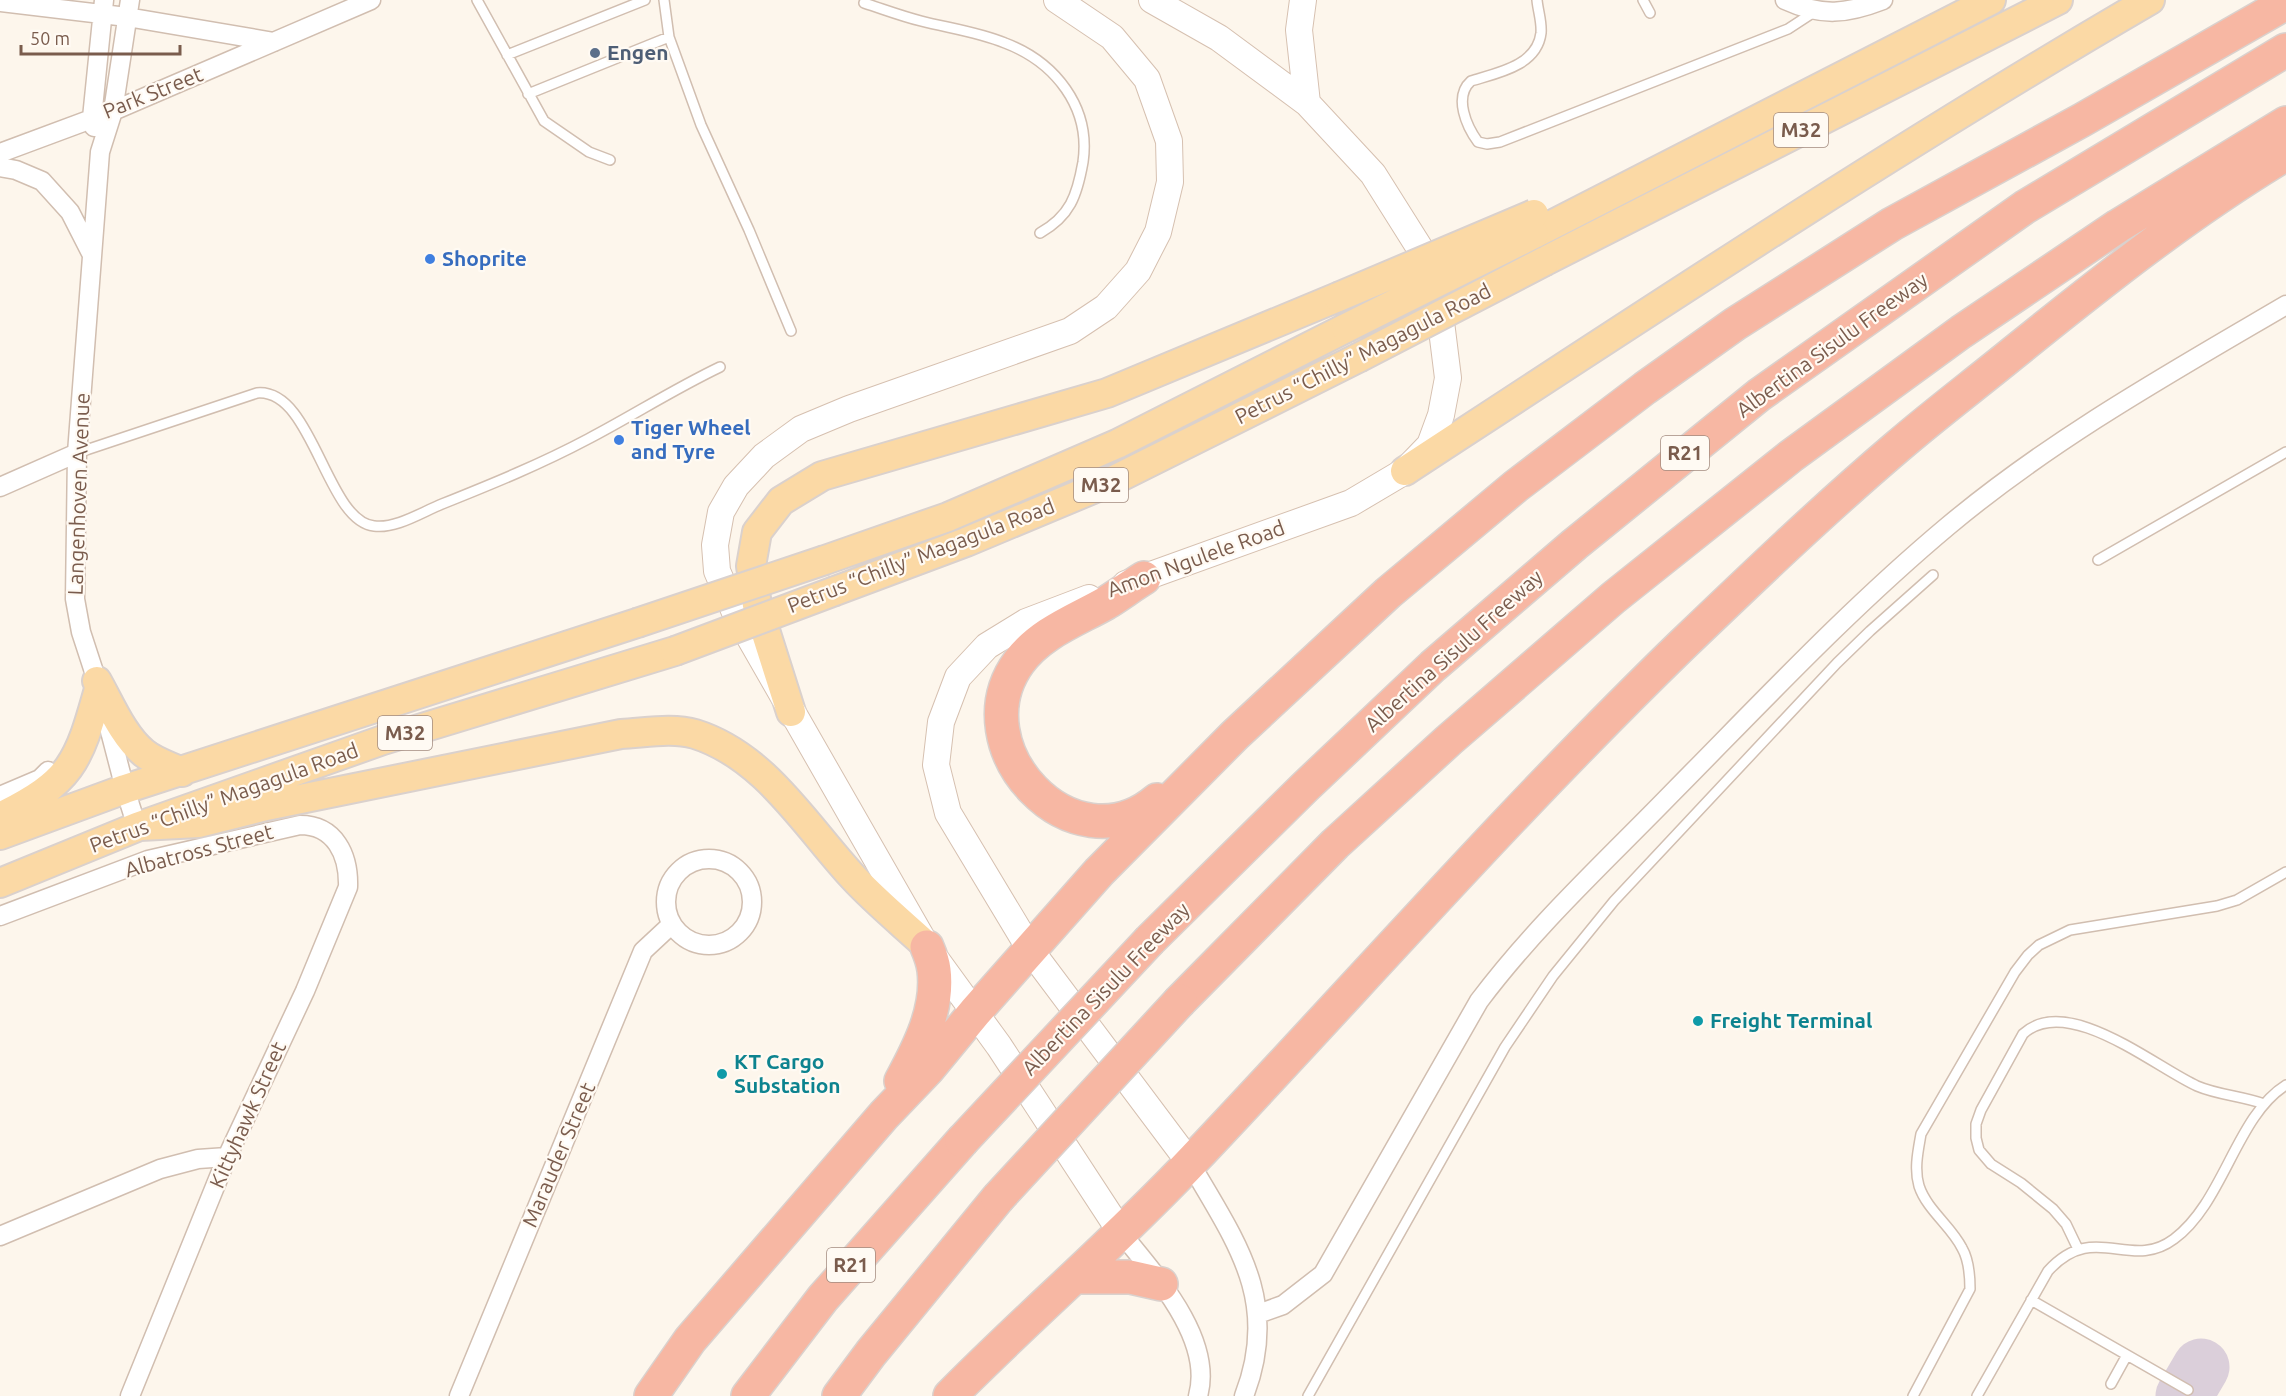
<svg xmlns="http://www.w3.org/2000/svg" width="2286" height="1396" font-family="Ubuntu,sans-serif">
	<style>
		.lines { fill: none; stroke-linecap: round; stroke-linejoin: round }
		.taxiway { stroke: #dbcfda; stroke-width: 57 }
		.lane-casing { stroke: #d1beb0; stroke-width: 12 }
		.street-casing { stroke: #d1beb0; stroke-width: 21 }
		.secondary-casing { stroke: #d6c0b0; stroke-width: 28 }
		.primary-casing { stroke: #dad1cd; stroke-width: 32 }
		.highway-casing { stroke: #dad1cd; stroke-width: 36 }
		.lane { stroke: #fff; stroke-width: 9 }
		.street { stroke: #fff; stroke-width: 18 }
		.secondary { stroke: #fff; stroke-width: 26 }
		.primary { stroke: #fbd9a5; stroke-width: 28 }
		.highway { stroke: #f7b7a3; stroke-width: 33 }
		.primary-bridge-casing { stroke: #dad1cd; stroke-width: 32; stroke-linecap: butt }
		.highway-bridge-casing { stroke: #dad1cd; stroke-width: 36; stroke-linecap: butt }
		.primary-bridge { stroke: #fbd9a5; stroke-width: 28 }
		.highway-bridge { stroke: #f7b7a3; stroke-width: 33 }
		.service-dot { fill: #5c6f8a; stroke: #fffaf3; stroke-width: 2 }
		.shop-dot { fill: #3f7fe0; stroke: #fffaf3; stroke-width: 2 }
		.culture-dot { fill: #0f9aa8; stroke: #fffaf3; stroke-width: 2 }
		.labels { text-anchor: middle; stroke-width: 4.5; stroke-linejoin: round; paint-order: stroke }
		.shield { fill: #fffaf3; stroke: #a28b7f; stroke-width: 1.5 }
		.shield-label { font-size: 20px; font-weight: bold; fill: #7a5c4d }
		.service-label { font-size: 21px; font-weight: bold; fill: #4e5e75; stroke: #fffaf3; text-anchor: start }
		.street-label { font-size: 21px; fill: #7a5c4d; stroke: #fffaf3 }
		.shop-label { font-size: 21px; font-weight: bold; fill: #366cbe; stroke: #fffaf3; text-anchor: start }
		.culture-label { font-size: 21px; font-weight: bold; fill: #0d838f; stroke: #fffaf3; text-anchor: start }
	</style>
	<rect width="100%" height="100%" fill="#fdf6ec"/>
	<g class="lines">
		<path class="taxiway" d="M2184 1396 2201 1367"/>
		<defs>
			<path id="lane" d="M477 0 544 121 589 152 610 160
				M664 0 669 37 701 125 749 230 791 331
				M1537 0C1538 11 1542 22 1541 33 1537 66 1497 73 1471 81 1453 97 1467 127 1478 142L1487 144 1500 142 1788 29 1814 12
				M1643 0 1650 13
				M864 3C883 9 901 16 921 21 948 28 978 32 1005 43 1055 62 1091 107 1083 162 1077 196 1070 216 1040 233
				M507 55 645 0
				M528 94 669 37
				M77 453 257 393C313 388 326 521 374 526 396 529 422 512 442 504 492 484 541 464 588 439 632 416 674 389 720 367
				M2098 560 2286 452
				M2078 1249 2066 1224 2053 1209 2021 1183 1991 1164 1979 1150 1976 1138V1124L1981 1110 2023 1034C2067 993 2155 1067 2197 1086 2218 1095 2242 1096 2264 1104
				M2031 1300 2188 1390
				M2111 1384 2127 1355
				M1308 1396 1505 1047 1553 976 1614 901 1837 663 1870 631 1933 575
				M1913 1396 1970 1289C1970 1275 1969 1260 1962 1248 1951 1226 1927 1210 1919 1186 1914 1169 1918 1151 1921 1134L2015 972 2028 955 2039 945 2070 930 2217 906 2237 900 2286 872
				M1977 1396 2048 1271C2094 1220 2130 1272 2174 1239 2224 1202 2236 1116 2286 1085"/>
			<path id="street" d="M130 0 113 111 100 152 77 453 75 599 81 632 97 681 125 789 137 827
				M1785 0C1822 17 1847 14 1883 0
				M0 2 127 17 274 42
				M94 127 92 118 104 0
				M0 153 113 111 371 0
				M0 167 16 170 42 181 70 212 92 255
				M0 487 77 453
				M0 796 40 779 48 771
				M666 902a43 43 0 1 1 86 0a43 43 0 1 1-86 0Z
				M0 916 148 860 300 825C335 825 349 855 348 887L305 991 227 1157 130 1396
				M1190 1163C1236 1242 1281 1301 1244 1396
				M1122 1234C1155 1275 1214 1339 1198 1396
				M0 1236 160 1169 198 1159 227 1157
				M1258 1314 1283 1305 1323 1274 1479 1001C1536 925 1607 860 1673 792 1763 701 1850 608 1948 526 2052 439 2170 373 2286 305
				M459 1396 643 951 672 924"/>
			<path id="secondary" d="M1057 0 1112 37 1147 79 1169 141 1170 182 1158 232 1138 271 1106 307 1070 331 849 409 801 429 764 456 736 486 721 512 715 545 717 571 734 610 927 947 999 1046 1122 1234
				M1303 0 1299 30 1307 103
				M1126 584 1351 503 1405 471 1430 445 1441 415 1448 378 1441 322 1419 247 1373 174 1307 103 1219 38 1152 0
				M1089 598 1026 622 987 646 958 677 941 722 936 765 948 813 1031 951 1190 1163"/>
			<path id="primary" d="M1534 234 1991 0
				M1545 261 2058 0
				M1405 471C1651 310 1896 148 2150 0
				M825 560 948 517 1117 444 1346 328
				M835 591 966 542 1112 481 1358 358
				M97 681C110 704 123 736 144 753 155 762 169 766 182 772
				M791 712 757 605 751 566 757 532 781 501 822 476 1107 393 1338 297
				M0 817C72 781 78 764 99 689
				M140 826 199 823 266 806 621 734C644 733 672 727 695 734 765 756 805 825 853 877 875 901 902 923 927 946
				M0 835 125 789 637 623
				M0 883 137 827 383 740 675 651"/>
			<path id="highway" d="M1144 578C1131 586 1119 595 1106 603 1076 620 1040 633 1019 662 957 747 1073 871 1157 800
				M1150 940 1305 787 1433 666 1575 544 1759 395 2025 207 2286 50
				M1180 1001 1335 844 1449 740 1613 598 1791 456 1961 332 2118 226 2286 123
				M901 1081C919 1048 939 1009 934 970 933 962 930 954 927 947
				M1074 1277H1130L1161 1284
				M651 1396 690 1340 884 1115 928 1069 975 1012 1099 872 1235 735 1388 593 1516 486 1645 388 1735 324 1892 224 2082 120 2286 3
				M748 1396 823 1298 962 1141
				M839 1396 871 1353 998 1198
				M950 1396C1030 1315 1116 1242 1194 1159 1356 988 1512 810 1681 646 1752 578 1823 510 1897 447 1934 415 1974 385 2012 354 2100 283 2189 212 2286 154"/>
		</defs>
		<use href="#lane" class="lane-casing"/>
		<use href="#street" class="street-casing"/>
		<use href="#secondary" class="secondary-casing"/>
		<use href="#primary" class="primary-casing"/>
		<use href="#highway" class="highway-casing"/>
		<use href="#lane" class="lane"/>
		<use href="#street" class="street"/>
		<use href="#secondary" class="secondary"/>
		<use href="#primary" class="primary"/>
		<use href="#highway" class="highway"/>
		<defs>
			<path id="primary-bridge" d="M1338 297 1534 214
				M1346 328 1534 234
				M1358 358 1545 261
				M637 623 825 560
				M675 651 835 591"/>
			<path id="highway-bridge" d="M962 1141 1150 940
				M998 1198 1180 1001"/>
		</defs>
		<use href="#primary-bridge" class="primary-bridge-casing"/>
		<use href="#highway-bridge" class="highway-bridge-casing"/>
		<use href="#primary-bridge" class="primary-bridge"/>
		<use href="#highway-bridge" class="highway-bridge"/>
	</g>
	<circle class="service-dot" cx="595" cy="53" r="6"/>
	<g class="shop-dot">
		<circle cx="430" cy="259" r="6"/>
		<circle cx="619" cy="440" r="6"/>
	</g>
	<g class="culture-dot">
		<circle cx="1698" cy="1021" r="6"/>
		<circle cx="722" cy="1074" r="6"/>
	</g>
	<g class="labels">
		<g class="shield">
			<rect x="1774" y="113" width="54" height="34" rx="4.5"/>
			<rect x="1661" y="436" width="48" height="34" rx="4.5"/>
			<rect x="1074" y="468" width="54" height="34" rx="4.5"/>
			<rect x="378" y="716" width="54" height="34" rx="4.5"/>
			<rect x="827" y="1248" width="48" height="34" rx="4.5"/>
		</g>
		<g class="shield-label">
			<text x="1801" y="137">M32</text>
			<text x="1685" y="460">R21</text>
			<text x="1101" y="492">M32</text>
			<text x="405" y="740">M32</text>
			<text x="851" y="1272">R21</text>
		</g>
		<g class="service-label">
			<text x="607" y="60">Engen</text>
		</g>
		<g class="street-label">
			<text transform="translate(153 93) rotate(-22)" y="7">Park Street</text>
			<text transform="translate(1832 345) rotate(-36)" y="7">Albertina Sisulu Freeway</text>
			<text transform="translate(1363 354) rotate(-27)" y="7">Petrus “Chilly” Magagula Road</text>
			<text transform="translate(79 494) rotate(-88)" y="7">Langenhoven Avenue</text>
			<text transform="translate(921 556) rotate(-21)" y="7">Petrus “Chilly” Magagula Road</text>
			<text transform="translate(1196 559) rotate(-20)" y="7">Amon Ngulele Road</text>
			<text transform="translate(1454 651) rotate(-42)" y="7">Albertina Sisulu Freeway</text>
			<text transform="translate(224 798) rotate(-20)" y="7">Petrus “Chilly” Magagula Road</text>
			<text transform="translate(199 851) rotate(-15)" y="7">Albatross Street</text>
			<text transform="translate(1106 989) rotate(-46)" y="7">Albertina Sisulu Freeway</text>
			<text transform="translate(248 1115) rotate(-66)" y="7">Kittyhawk Street</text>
			<text transform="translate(559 1155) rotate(-67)" y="7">Marauder Street</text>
		</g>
		<g class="shop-label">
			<text x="442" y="266">Shoprite</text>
			<text x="631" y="435">Tiger Wheel<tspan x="631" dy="24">and Tyre</tspan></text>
		</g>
		<g class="culture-label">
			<text x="1710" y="1028">Freight Terminal</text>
			<text x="734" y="1069">KT Cargo<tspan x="734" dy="24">Substation</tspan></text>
		</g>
	</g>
	<path d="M21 45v9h159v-9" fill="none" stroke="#7a5c4d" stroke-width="3"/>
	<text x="30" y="45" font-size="18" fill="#7a5c4d" stroke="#fffaf3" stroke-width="4.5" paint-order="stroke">50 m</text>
</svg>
